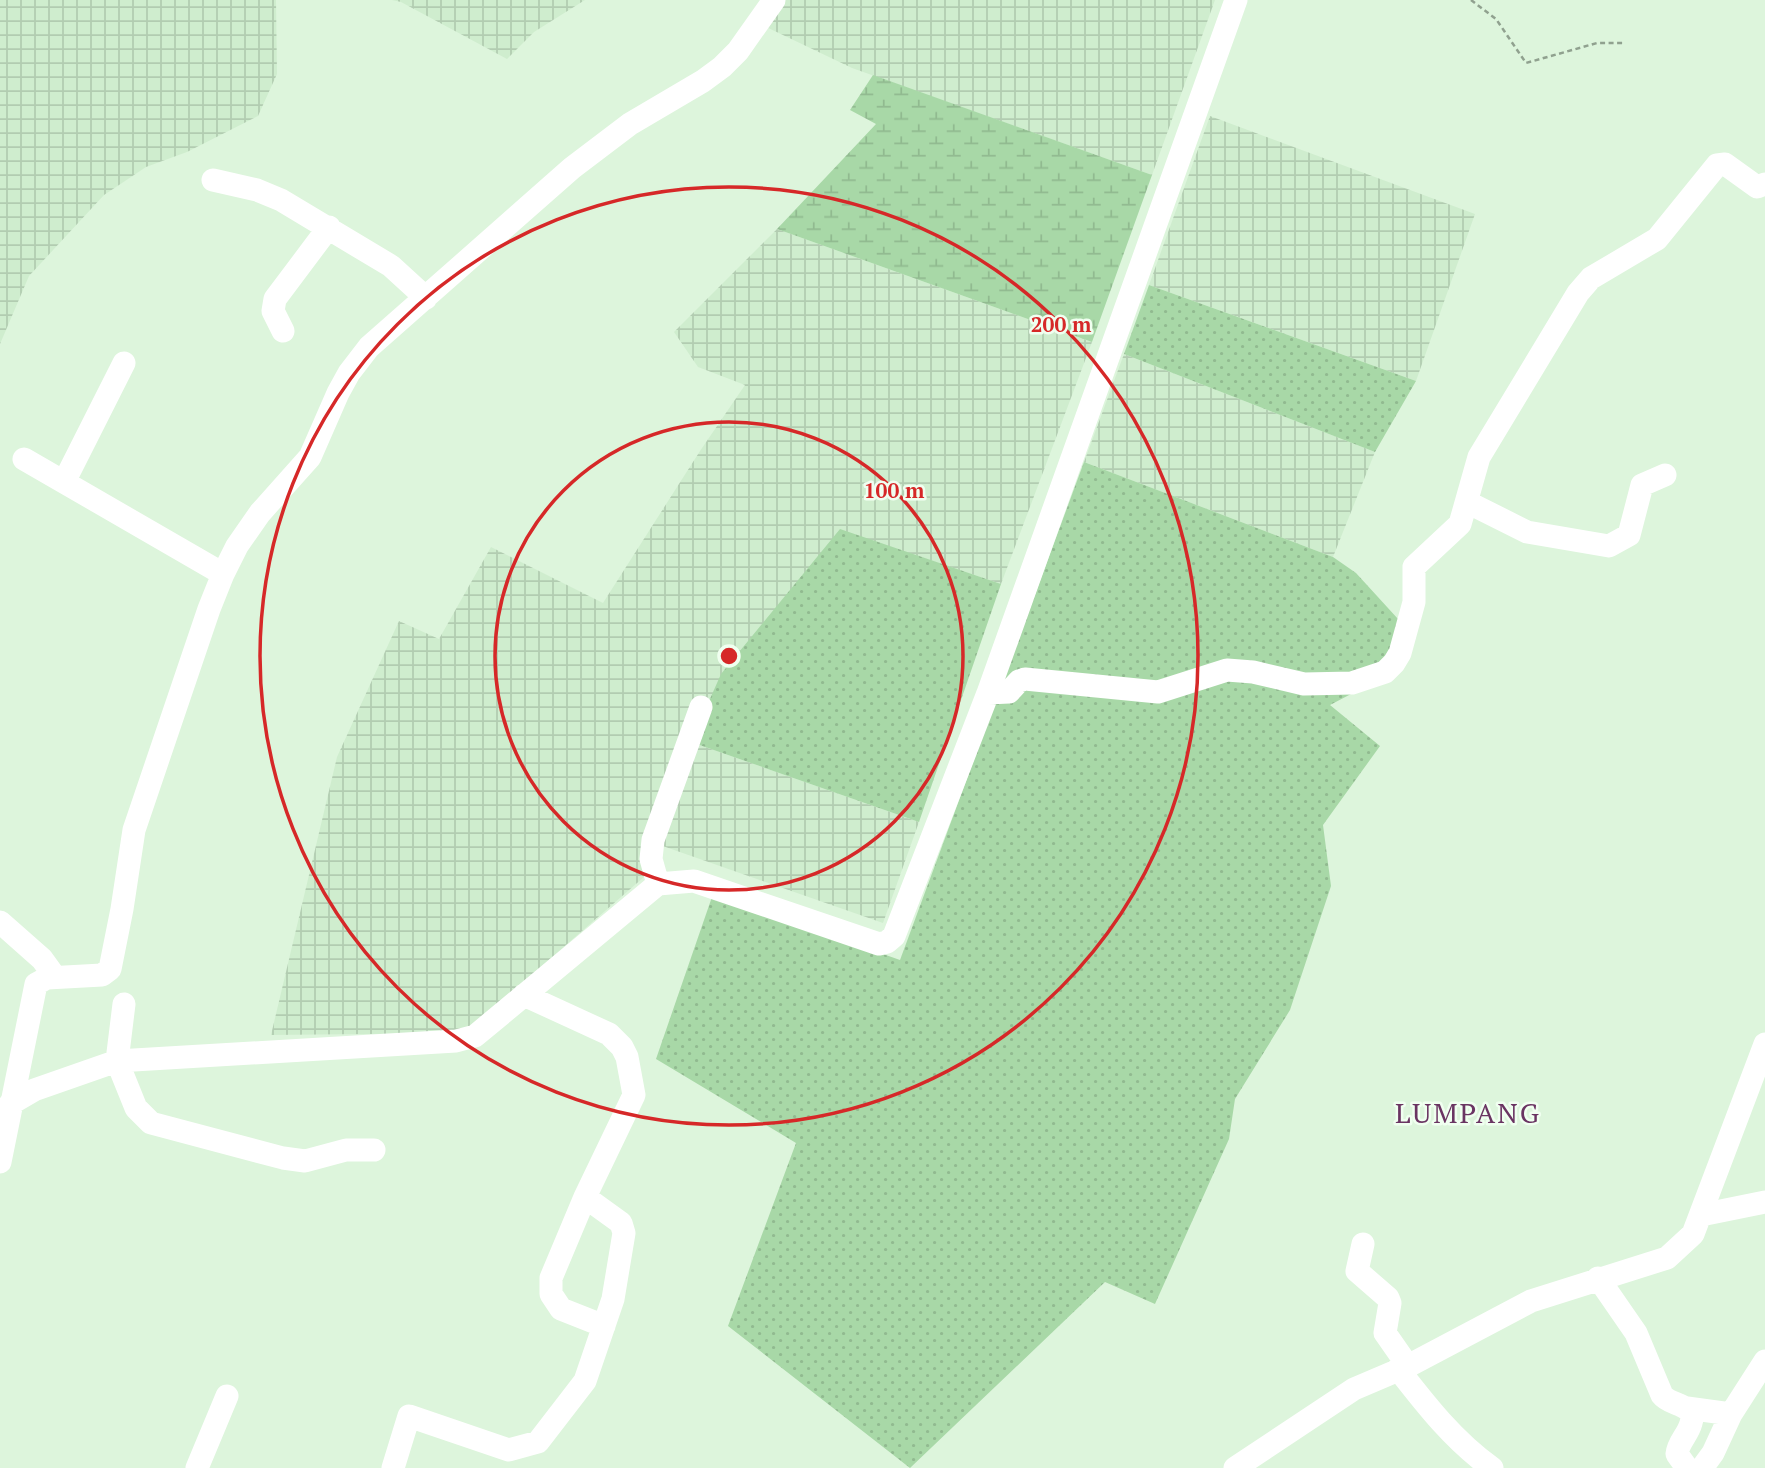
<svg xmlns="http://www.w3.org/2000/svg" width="1765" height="1468" font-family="'PT Serif',serif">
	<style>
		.industrial { fill: url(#industrial-grid) }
		.grass { fill: url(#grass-dots) }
		.wetland { fill: url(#wetland-marsh) }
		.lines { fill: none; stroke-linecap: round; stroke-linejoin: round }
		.path { stroke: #90a18f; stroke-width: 2.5; stroke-dasharray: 5 3.5; stroke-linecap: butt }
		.minor { stroke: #fff; stroke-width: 23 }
		.ring { fill: none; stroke: #d62828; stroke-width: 3.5 }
		.labels { text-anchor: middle; stroke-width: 5; stroke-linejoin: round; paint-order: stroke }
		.quarter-label { font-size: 28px; letter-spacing: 2px; fill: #6a3462; stroke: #f0fff0 }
		.centre { fill: #d62828; stroke: #f0fff0; stroke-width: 3.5 }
		.ring-label { font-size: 21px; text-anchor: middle; font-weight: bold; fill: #d62828; stroke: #f0fff0; stroke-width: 5; stroke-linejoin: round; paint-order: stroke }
	</style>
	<defs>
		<pattern id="industrial-grid" width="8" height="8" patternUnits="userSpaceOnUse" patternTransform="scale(1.75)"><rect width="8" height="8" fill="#cfedce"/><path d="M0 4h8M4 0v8" fill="none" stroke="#b2ccb1"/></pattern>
		<pattern id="grass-dots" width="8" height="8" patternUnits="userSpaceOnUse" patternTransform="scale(1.75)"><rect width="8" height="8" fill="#a8d8a7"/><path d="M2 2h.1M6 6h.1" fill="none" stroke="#91ba90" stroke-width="1.8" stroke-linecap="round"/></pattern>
		<pattern id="wetland-marsh" width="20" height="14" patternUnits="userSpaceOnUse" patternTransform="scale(1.75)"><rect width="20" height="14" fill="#a8d8a7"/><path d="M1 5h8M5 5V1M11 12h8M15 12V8" fill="none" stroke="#91ba90"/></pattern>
	</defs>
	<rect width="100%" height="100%" fill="#ddf5dc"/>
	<path class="industrial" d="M0 0H276L277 74 258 116 187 152 146 167 104 195 29 276 0 344Z
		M392 0H585L534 32 507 59 401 2Z
		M775 0H1215L1152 175 852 68 758 23Z
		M1210 116 1475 214 1416 381 1149 285Z
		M777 229 1092 342 1001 584 840 530 691 742 919 822 883 923 657 844 644 877 465 1033 271 1035 337 757 399 621 439 639 491 547 603 603 700 451 745 385 698 367 674 332Z
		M1124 354 1375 452 1333 557 1084 462Z"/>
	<path class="grass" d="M1149 285 1416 381 1375 452 1124 354Z
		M1084 462 1333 557 1356 573 1409 631 1372 683 1330 705 1380 746 1323 825 1331 886 1290 1010 1235 1099 1229 1139 1155 1304 1105 1282 910 1468 728 1326 796 1143 656 1059 713 894 900 960Z
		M840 529 1001 584 919 822 691 742 721 674Z"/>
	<path class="wetland" d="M873 75 1152 175 1092 342 777 229 876 124 850 110Z"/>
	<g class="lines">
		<path class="path" d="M1471 0 1496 19 1526 63 1597 43H1624"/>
		<path class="minor" d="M213 180 257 190 281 200 391 266 426 298
			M283 331 273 311 275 299 329 227
			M24 459 223 574
			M65 480 124 363
			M1467 502 1527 532 1609 546 1629 535 1642 485 1665 475
			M988 693 1009 692 1019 681 1025 679 1158 692 1227 670 1253 672 1304 684 1352 683 1385 672 1394 663 1400 653 1414 602V567L1460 524 1479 457 1578 293 1591 278 1657 239 1717 165 1725 164 1757 187 1765 184
			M658 884 651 859 653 840 701 707
			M0 922 42 959 55 977
			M524 995 609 1034 622 1047 627 1057 634 1095 585 1197 551 1278V1294L561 1309 604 1326
			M124 1004 117 1061 136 1108 151 1123 283 1158 305 1161 346 1150H374
			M10 1104 34 1090 117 1061 456 1041 475 1036 658 884 694 881 879 944 887 942 894 936 988 693 1236 0
			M0 1162 36 984 47 978 102 975 110 969 122 909 134 830 209 609 223 574 237 546 260 513 310 457 338 393 349 373 369 347 572 168 630 124 703 81 722 67 738 51 774 0
			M1701 1215 1765 1202
			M1363 1244 1357 1271 1388 1298 1390 1303 1385 1333 1408 1366
			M1598 1278 1636 1333 1662 1395C1670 1406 1697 1404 1691 1423 1688 1435 1678 1442 1677 1454L1687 1468
			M1398 1369C1426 1405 1454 1441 1492 1468
			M1687 1408 1731 1414 1765 1361
			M197 1468 227 1396
			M393 1468 409 1416 509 1450 538 1442 585 1381 613 1299 624 1233 621 1223 585 1197
			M1235 1468 1354 1389 1408 1366 1531 1301 1667 1258 1693 1234 1765 1044
			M1702 1468 1713 1453 1731 1414"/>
	</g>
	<g class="ring">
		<circle cx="729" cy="656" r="234"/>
		<circle cx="729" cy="656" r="469"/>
	</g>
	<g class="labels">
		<g class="quarter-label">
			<text x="1468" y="1123">LUMPANG</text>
		</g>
	</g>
	<circle cx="729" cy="656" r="10" class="centre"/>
	<g class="ring-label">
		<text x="1061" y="332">200 m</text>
		<text x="894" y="498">100 m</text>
	</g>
</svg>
